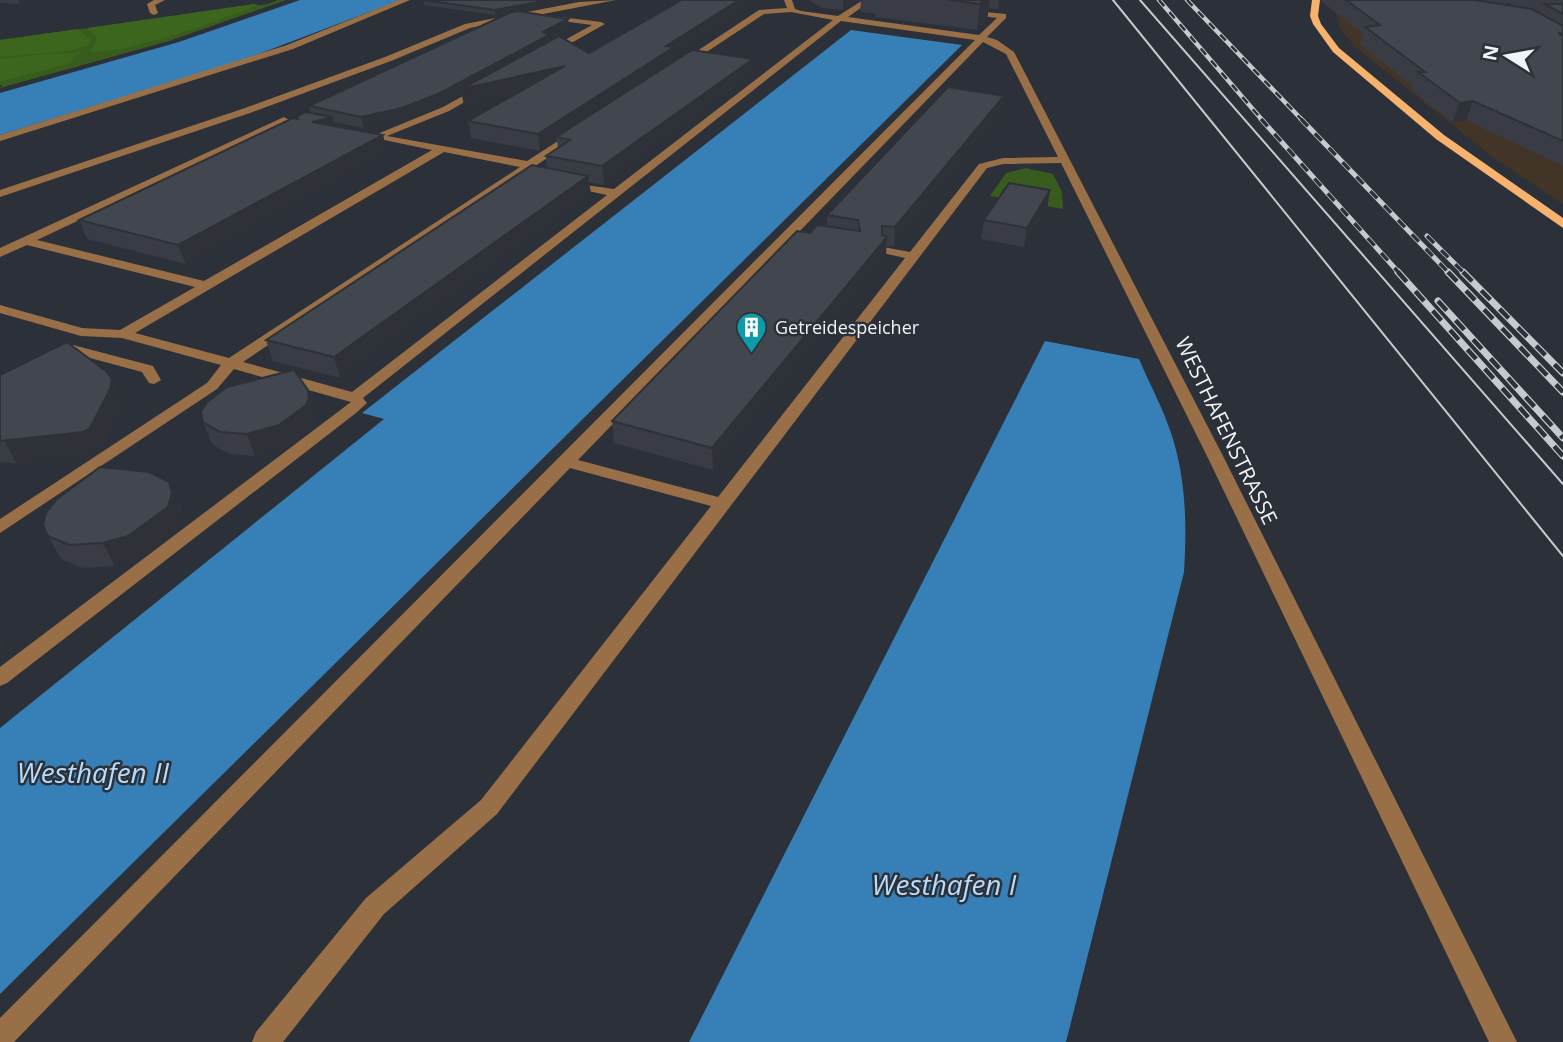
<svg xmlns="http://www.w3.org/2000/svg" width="1563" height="1042" font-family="'Open Sans',sans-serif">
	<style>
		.commercial { fill: #423527 }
		.green { fill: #375c1e }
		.forest { fill: #3c661e }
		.water { fill: #3680b7 }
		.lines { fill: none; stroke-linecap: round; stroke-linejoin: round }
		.minor { fill: #996f47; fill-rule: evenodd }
		.major { fill: #f7b26e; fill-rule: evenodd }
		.tram { stroke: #c6c9ce; stroke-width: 2 }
		.rail-far2-casing { stroke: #c6c9ce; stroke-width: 4.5 }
		.rail-far1-casing { stroke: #c6c9ce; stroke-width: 5 }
		.rail-casing { stroke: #c6c9ce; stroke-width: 7 }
		.rail-far2 { stroke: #2c3038; stroke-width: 2.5; stroke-dasharray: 8; stroke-linecap: butt }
		.rail-far1 { stroke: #2c3038; stroke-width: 3.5; stroke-dasharray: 10; stroke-linecap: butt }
		.rail { stroke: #2c3038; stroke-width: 4.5; stroke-dasharray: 13; stroke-linecap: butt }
		.wall { fill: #393c44; fill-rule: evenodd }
		.shaded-wall { fill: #2e3137 }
		.building { fill: #42464f; stroke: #2e3137; stroke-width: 2 }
		.labels { text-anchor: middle; stroke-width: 5; stroke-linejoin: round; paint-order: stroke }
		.far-poi-label { font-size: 18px; fill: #f1f3f8; stroke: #2c3038; text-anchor: start }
		.street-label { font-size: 21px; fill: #f1f3f8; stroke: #2c3038 }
		.near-water-label { font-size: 28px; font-style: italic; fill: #b7dbf9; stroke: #2c3038 }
	</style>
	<rect width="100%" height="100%" fill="#2c3038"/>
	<path class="commercial" d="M1361 0 1563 58V204L1490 155 1355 47 1340 28 1336 13 1337 6Z"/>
	<path class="green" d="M278 0H286L169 41 0 88 2 85H0V40L268 4Z
		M1026 168 1053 174 1062 192 1063 209 990 196 1006 173Z"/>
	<path class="forest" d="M254 4 258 5C216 22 134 52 90 52L97 38 87 28Z
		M78 29 90 39 89 45 69 51 0 57V40Z
		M80 53 67 64 0 82V59L46 54Z"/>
	<path class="water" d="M300 0H401L240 61 0 135V93L179 42Z
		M851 30 962 45 0 994V728L384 419 362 413Z
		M1045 341 1139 359C1149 383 1163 408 1171 433 1186 478 1187 524 1184 572L1066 1042H689Z"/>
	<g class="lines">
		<path class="minor" d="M154 0H165L155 5 158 13 154 15 150 13 147 4Z
			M399 0H410L293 49 0 141V135L287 45Z
			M616 0 470 28 391 61 250 113 0 197V190L242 109 385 57 465 24 579 2Z
			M784 0H792L795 9 801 11 838 16 863 0H872L848 17 979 35 997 18 967 14 964 10 1006 14V18L987 37 997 40 1014 52 1223 456 1517 1042H1489L1207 456 1061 163 1003 164 987 168 497 814 384 914 283 1042H252L256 1032 366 898 481 800 711 506 570 468 14 1042H0V1018L975 40 841 21 363 398 367 403 356 413 7 683 0 686V667L351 402 234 369 217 389 0 533V519L207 383 221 365 122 338 81 336 0 313V305L82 328 120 330 195 287 27 245 0 257V248L284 117 289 120 288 122 37 240 204 281 432 150 370 137 443 107 481 86 489 88 449 111 387 136 527 161 572 132H580V136L243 362 352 392 607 195 564 186V182L614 189 833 20 791 12 764 14 687 65 679 63 759 10 787 8ZM983 42 1006 54 1058 157 1003 158 979 164 910 252 883 247V253L905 258 718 497 578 460ZM444 152 520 167 229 358 135 333Z
			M544 15 601 22 605 24 548 56 544 53 545 51 592 25 547 19Z
			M73 345 153 366 161 380 154 384 149 383 142 372 75 354 63 361H53L51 358 53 355Z"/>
		<path class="major" d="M1312 0H1320L1318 16 1321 24 1339 48 1444 135 1563 218V228L1436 139 1333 52 1313 24 1310 16Z"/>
		<path class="tram" d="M1113 0 1563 556
			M1140 0 1563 484"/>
		<defs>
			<path id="rail-far2" d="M1159 0 1263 121
				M1187 0 1303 121"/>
			<path id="rail-far1" d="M1261 119 1400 274
				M1301 119 1450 274
				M1427 236 1465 274"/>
			<path id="rail" d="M1398 272 1563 456
				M1448 272 1563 392
				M1463 272 1563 373
				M1438 301 1563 438"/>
		</defs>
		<use href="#rail-far2" class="rail-far2-casing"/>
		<use href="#rail-far1" class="rail-far1-casing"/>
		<use href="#rail" class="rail-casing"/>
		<use href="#rail-far2" class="rail-far2"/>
		<use href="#rail-far1" class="rail-far1"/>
		<use href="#rail" class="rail"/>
	</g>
	<path class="wall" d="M0 0H31L20 4 0 3Z
		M423 0 549 5 517 11 568 19 569 29 549 39V42L589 53 682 0H749V8L674 56 675 61 753 59V74L604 185 589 182 591 194 340 378 273 361 266 340 547 168 546 156 558 148 557 140 540 151 471 138 468 121 517 94 464 106 462 94 442 105 405 119 364 128 334 122 335 126 383 135 387 153 186 264 87 239 79 220 298 119 310 113 309 106 509 13 495 15 424 5Z
		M809 0H999L998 9 989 8 987 19 977 30 875 17V13L860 12 861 0 843 10 822 8Z
		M1322 0H1563V166L1466 120 1452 122 1412 90 1413 86 1360 44 1363 33 1322 2ZM1507 2 1515 6 1506 5Z
		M1002 112 894 246H886V256L713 470 614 443 612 421 810 233 827 227V215Z
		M1050 190 1047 209 1024 247 981 239 984 220Z
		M0 375 112 380 121 402 120 411 100 450 94 454 17 464 0 462Z
		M315 412 316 421 312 428 287 447 255 456 229 454 212 444 203 422Z
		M179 505 182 516 178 529 139 559 115 566 82 568 61 559 48 536Z"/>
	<path class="shaded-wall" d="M18 0H31L20 4Z
		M549 0H560L549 5 495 15V10Z
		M739 0H749V8L674 56 675 62 556 137 557 140 540 151 538 134 666 46Z
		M843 0H861L843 10Z
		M984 0H990L987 19 977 30 980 4Z
		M568 19 569 29 549 39 550 45 565 66 567 82 464 106 462 94 442 105 405 119 364 128 361 117Z
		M753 59V74L604 185 602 166Z
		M1004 96 1002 112 894 246 895 227Z
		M1473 101 1466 120 1452 122 1460 103Z
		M333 117 337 134 312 122Z
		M383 135 387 153 186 264 178 245Z
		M588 176 591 194 340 378 334 357Z
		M1050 190 1047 209 1024 247 1027 228Z
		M887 237 886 256 713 470 712 448Z
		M112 380 121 402 120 411 100 450 94 454 17 464 5 442Z
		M308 390 315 412 316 421 312 428 287 447 255 456 247 434Z
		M169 482 182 516 178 529 139 559 115 566 103 543Z
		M0 628 6 642 2 658 0 660Z"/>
	<path class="building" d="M423 0H549L495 10Z
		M682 0H739L666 46 674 47 538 134 468 121 565 66 461 89 559 36 589 53Z
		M948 0H984L980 4Z
		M1346 0H1475L1532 9 1563 26V34L1558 33 1563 36V141L1473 101 1460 103 1418 72H1425L1365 27 1380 25Z
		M1545 4H1563V14Z
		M517 11 568 19 543 32 549 35 440 93 402 108 361 117 309 106 509 13Z
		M692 50 753 59 602 166 546 156 570 140 556 137Z
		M948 87 1004 96 895 227 882 226V235L887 237 712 448 612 421 797 231 810 233 817 225 860 231 858 220 827 215Z
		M305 112 333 117 312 122 383 135 178 245 79 220 293 118 298 119 297 116Z
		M532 165 588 176 334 357 266 340Z
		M1009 183 1050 190 1027 228 984 220Z
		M67 342 107 372 112 380 110 389 90 428 83 432 0 441V375Z
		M294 370 308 390 309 399 305 406 279 425 247 434 220 432 203 422 201 412 207 402 227 387Z
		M100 467 149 472 169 482 172 493 168 507 128 536 103 543 70 545 48 536 43 525 46 513 57 499Z"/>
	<defs>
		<symbol id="building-pin" viewBox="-11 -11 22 30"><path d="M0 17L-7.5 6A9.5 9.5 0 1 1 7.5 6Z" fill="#0f9aa8" stroke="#2c3038"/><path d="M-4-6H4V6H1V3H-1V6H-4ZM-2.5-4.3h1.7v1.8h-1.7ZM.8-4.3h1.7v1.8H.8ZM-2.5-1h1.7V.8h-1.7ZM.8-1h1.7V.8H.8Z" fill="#fff"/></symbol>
	</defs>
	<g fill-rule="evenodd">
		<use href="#building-pin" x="734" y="310" width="35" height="47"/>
	</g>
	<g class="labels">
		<g class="far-poi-label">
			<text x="775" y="334">Getreidespeicher</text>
		</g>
		<g class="street-label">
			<text transform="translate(1226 431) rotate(64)" y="7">WESTHAFENSTRASSE</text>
		</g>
		<g class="near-water-label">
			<text x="93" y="783">Westhafen II</text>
			<text x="944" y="895">Westhafen I</text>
		</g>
	</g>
	<g transform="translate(1507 56) rotate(281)" stroke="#2c3038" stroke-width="5" paint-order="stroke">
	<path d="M0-5L12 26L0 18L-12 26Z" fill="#f1f3f8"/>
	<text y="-10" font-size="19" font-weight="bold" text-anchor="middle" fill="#f1f3f8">N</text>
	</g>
</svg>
